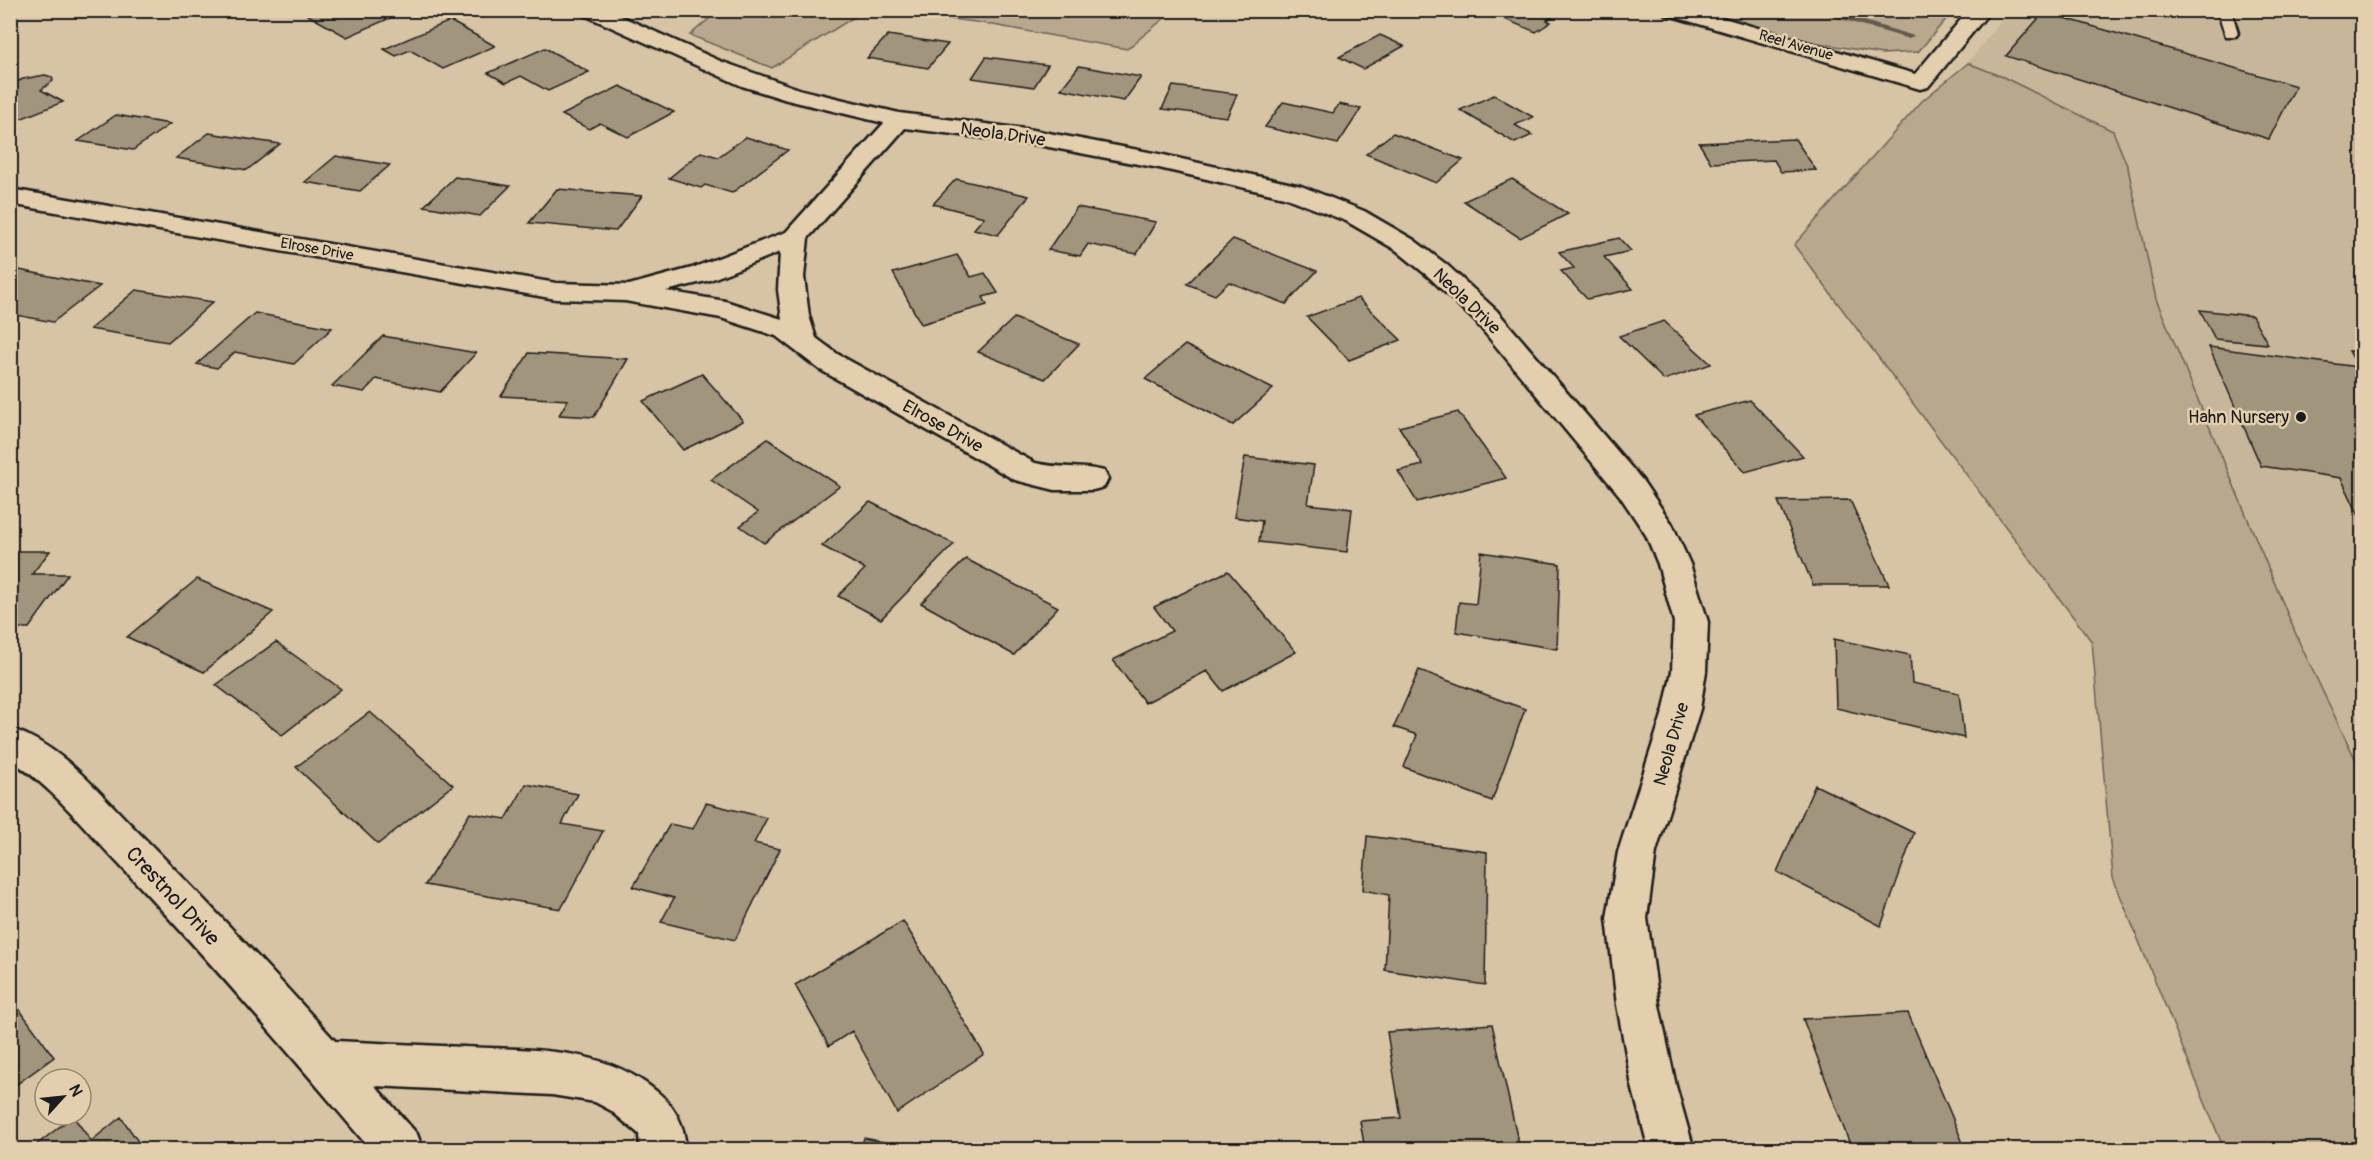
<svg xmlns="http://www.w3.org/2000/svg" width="2373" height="1160" font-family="Pangolin,sans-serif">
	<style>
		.built { fill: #c7b699 }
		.green { fill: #b8a88e; stroke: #6a6255; stroke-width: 1.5 }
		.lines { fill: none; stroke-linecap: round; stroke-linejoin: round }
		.stream { fill: #615a4f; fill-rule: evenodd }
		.building { fill: #a2957e; stroke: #1c1c1c; stroke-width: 1.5 }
		.service-casing { stroke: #1c1c1c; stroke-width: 5 }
		.minor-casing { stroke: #1c1c1c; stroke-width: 5 }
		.service { fill: #e3cfad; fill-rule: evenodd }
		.minor { fill: #e3cfad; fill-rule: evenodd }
		.poi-dot { fill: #1c1c1c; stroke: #e3cfad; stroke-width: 2 }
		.labels { text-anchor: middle; stroke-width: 5; stroke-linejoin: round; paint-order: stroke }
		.far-street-label { font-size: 15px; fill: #1c1c1c; stroke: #e3cfad }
		.street-label { font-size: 18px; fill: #1c1c1c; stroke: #e3cfad }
		.poi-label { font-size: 18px; fill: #1c1c1c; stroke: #e3cfad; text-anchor: end }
		.near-street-label { font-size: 21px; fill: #1c1c1c; stroke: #e3cfad }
	</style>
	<rect width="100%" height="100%" fill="#d7c4a4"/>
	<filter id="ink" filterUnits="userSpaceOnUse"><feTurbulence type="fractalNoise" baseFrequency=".0167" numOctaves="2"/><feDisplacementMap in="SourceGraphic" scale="12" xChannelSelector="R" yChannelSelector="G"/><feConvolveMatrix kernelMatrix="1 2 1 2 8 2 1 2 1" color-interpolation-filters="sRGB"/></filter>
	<g filter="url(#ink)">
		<path class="built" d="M2008 11H2362V773L2300 644 2156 299 2128 168 2113 131 2003 77 1968 63Z"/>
		<path class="green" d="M718 11V10L864 11 772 68 690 35Z
			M877 11H1173L1127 49 976 22Z
			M1693 11H1953L1918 52 1882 54 1813 42Z
			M1968 63 2003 77 2113 131 2128 168 2156 299 2300 644 2362 773V1149H2224L2113 878 2092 642 1794 245 1922 101Z"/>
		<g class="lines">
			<path class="stream" d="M1810 10H1828L1914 36 1909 39Z"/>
		</g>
		<path class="building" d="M315 10H388L397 15 347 37 306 14Z
			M1497 10H1563L1547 20 1551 22 1536 32 1492 14Z
			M2044 12 2296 86 2269 139 2006 56Z
			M450 21 495 46 443 69 410 50 396 56 384 49Z
			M888 35 948 44 928 68 867 58Z
			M1380 35 1404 46 1363 69 1339 57Z
			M545 48 589 72 548 91 521 76 506 83 488 73Z
			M986 57 1048 65 1034 87 972 78Z
			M1079 66 1141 77 1124 101 1061 89Z
			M45 75 52 77 53 81 41 90 63 102 10 123V94L13 93 10 92V85L23 79Z
			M620 86 674 112 628 137 600 123 589 129 562 115Z
			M1173 86 1237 94 1227 117 1162 109Z
			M1494 95 1533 117 1515 125 1532 135 1515 143 1460 110Z
			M1283 102 1333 113 1339 104 1361 109 1338 144 1265 127Z
			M116 115 170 124 133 150 78 141Z
			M209 133 280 144 247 170 176 158Z
			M1393 133 1463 160 1436 183 1366 154Z
			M746 137 788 150 732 193 705 185 701 188 669 178 701 152 718 157Z
			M1795 139 1816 170 1781 172 1774 160 1711 163 1699 143Z
			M336 156 390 165 360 191 305 182Z
			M455 177 510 186 480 216 424 206Z
			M956 179 1029 196 998 235 974 229 984 217 933 204Z
			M1512 179 1568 214 1520 238 1464 201Z
			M557 189 642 196 616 231 529 223Z
			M1077 207 1156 222 1137 254 1088 244 1080 256 1048 250Z
			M1619 238 1631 251 1604 257 1633 289 1587 299 1561 271 1574 268 1559 252Z
			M1233 239 1317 271 1286 304 1229 282 1215 295 1187 284Z
			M957 255 971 277 985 273 998 293 983 297 987 305 921 324 893 273Z
			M19 270 100 286 53 322 10 314V276Z
			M136 290 213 302 168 342 90 329Z
			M1358 298 1401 340 1349 360 1307 317Z
			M2200 310 2252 316 2268 344 2215 339Z
			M255 313 332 328 294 364 235 352 217 368 197 364Z
			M1014 318 1079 344 1045 379 978 352Z
			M1664 321 1711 364 1664 380 1619 336Z
			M383 336 476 353 440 392 376 379 364 392 332 386Z
			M1185 345 1273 389 1233 425 1145 379Z
			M2209 347 2358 367 2349 351 2362 353V522L2341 478 2261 466Z
			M529 353 628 359 594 417 559 415 568 400 501 396Z
			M702 374 743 421 683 450 643 401Z
			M1750 400 1803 456 1745 472 1694 415Z
			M1458 412 1506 478 1417 502 1398 471 1423 465 1399 427Z
			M768 439 840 486 764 543 740 526 758 512 711 480Z
			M1245 457 1314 465 1308 504 1352 509 1347 552 1259 542 1262 521 1234 517Z
			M1850 500 1889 585H1813L1778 501Z
			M870 502 954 544 881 619 838 596 865 569 822 546Z
			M10 551H50L32 574H68L29 628H10Z
			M1481 552 1560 564 1557 649 1456 632 1459 602 1476 604Z
			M966 559 1058 607 1014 655 921 603Z
			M1228 571 1296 652 1223 691 1207 671 1145 703 1113 660 1172 631 1154 607Z
			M197 579 273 612 204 672 127 637Z
			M1834 639 1910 655 1912 683 1959 693 1964 738 1836 708Z
			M276 642 341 689 282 735 216 685Z
			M1419 670 1525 709 1492 801 1404 767 1417 735 1394 727Z
			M370 712 453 785 378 844 296 767Z
			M526 784 578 794 562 824 603 831 561 909 425 885 470 813 506 819Z
			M1815 785 1914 833 1881 926 1777 872Z
			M706 803 767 818 754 843 780 849 735 940 661 922 674 898 633 887 670 824 693 829Z
			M1367 836 1487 852 1485 985 1385 970 1389 895 1363 890Z
			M903 921 984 1054 897 1113 852 1031 829 1046 795 985Z
			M17 1006 54 1057 10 1089V1011Z
			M1908 1013 1966 1150H1852L1803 1019Z
			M1492 1024 1520 1150H1365L1360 1121 1401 1118 1387 1032Z
			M73 1116 91 1141 121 1117 144 1150H30Z
			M864 1138 922 1150H860Z"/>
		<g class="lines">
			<defs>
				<path id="service" d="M2217 10H2231L2238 33 2236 36H2226Z"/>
				<path id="minor" d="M579 10H607L720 61 802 90 899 113 1033 130 1159 154 1301 186 1364 211 1414 240 1447 265 1496 310 1642 480 1672 524 1690 564 1708 622 1706 671 1700 709 1656 852 1647 918 1659 1005 1676 1086 1694 1150H1649L1632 1086 1617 1005 1607 918 1618 852 1664 709 1672 671 1674 622 1658 564 1646 535 1620 496 1476 322 1429 277 1396 250 1346 221 1284 197 1159 168 1033 144 905 128 808 238 804 277 809 316 816 338 839 355 1035 463C1059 469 1082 465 1104 471L1108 479 1104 487 1093 490H1055L1015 480 819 369 776 336 721 318 625 301 556 299 10 204V189L556 283 629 285 692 268 786 232 884 123 787 100 742 86 582 14ZM780 252 778 290 782 319 725 301 666 291 710 280Z
					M1662 10H1696L1915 74 1969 10H1991L1928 87 1920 89 1665 14Z
					M10 728C63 746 98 792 137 831 205 899 270 969 335 1041 378 1043 420 1045 463 1047 530 1050 602 1046 656 1091 675 1106 685 1125 686 1150H640L639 1134 610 1110 595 1102 552 1095 375 1086 417 1134 423 1150H371C288 1051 204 954 115 860 82 826 51 785 10 760Z"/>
			</defs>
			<use href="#service" class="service-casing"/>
			<use href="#minor" class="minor-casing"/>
			<use href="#service" class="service"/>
			<use href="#minor" class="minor"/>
		</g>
	</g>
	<circle class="poi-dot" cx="2301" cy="417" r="6"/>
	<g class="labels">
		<g class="far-street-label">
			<text transform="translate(1796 45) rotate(16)" y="5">Reel Avenue</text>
			<text transform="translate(317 249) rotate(10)" y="5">Elrose Drive</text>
		</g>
		<g class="street-label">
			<text transform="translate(1003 134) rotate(8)" y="6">Neola Drive</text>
			<text transform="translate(1467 301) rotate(44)" y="6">Neola Drive</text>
			<text transform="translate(943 426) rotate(29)" y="6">Elrose Drive</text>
			<text transform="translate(1671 744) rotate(-74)" y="6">Neola Drive</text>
		</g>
		<g class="poi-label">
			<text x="2289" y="423">Hahn Nursery</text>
		</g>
		<g class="near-street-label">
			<text transform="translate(173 896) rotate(47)" y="7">Crestnol Drive</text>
		</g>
	</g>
	<rect width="2373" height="1160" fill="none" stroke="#e3cfad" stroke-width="36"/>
	<rect x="18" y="18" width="2337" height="1124" fill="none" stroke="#1c1c1c" stroke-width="2" filter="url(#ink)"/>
	<g transform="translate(63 1097) rotate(63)"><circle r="28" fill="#e3cfad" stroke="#938773" stroke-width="1.5"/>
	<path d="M0-4.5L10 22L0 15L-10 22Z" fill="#1c1c1c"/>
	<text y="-9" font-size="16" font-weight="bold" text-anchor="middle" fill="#1c1c1c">N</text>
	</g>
</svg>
